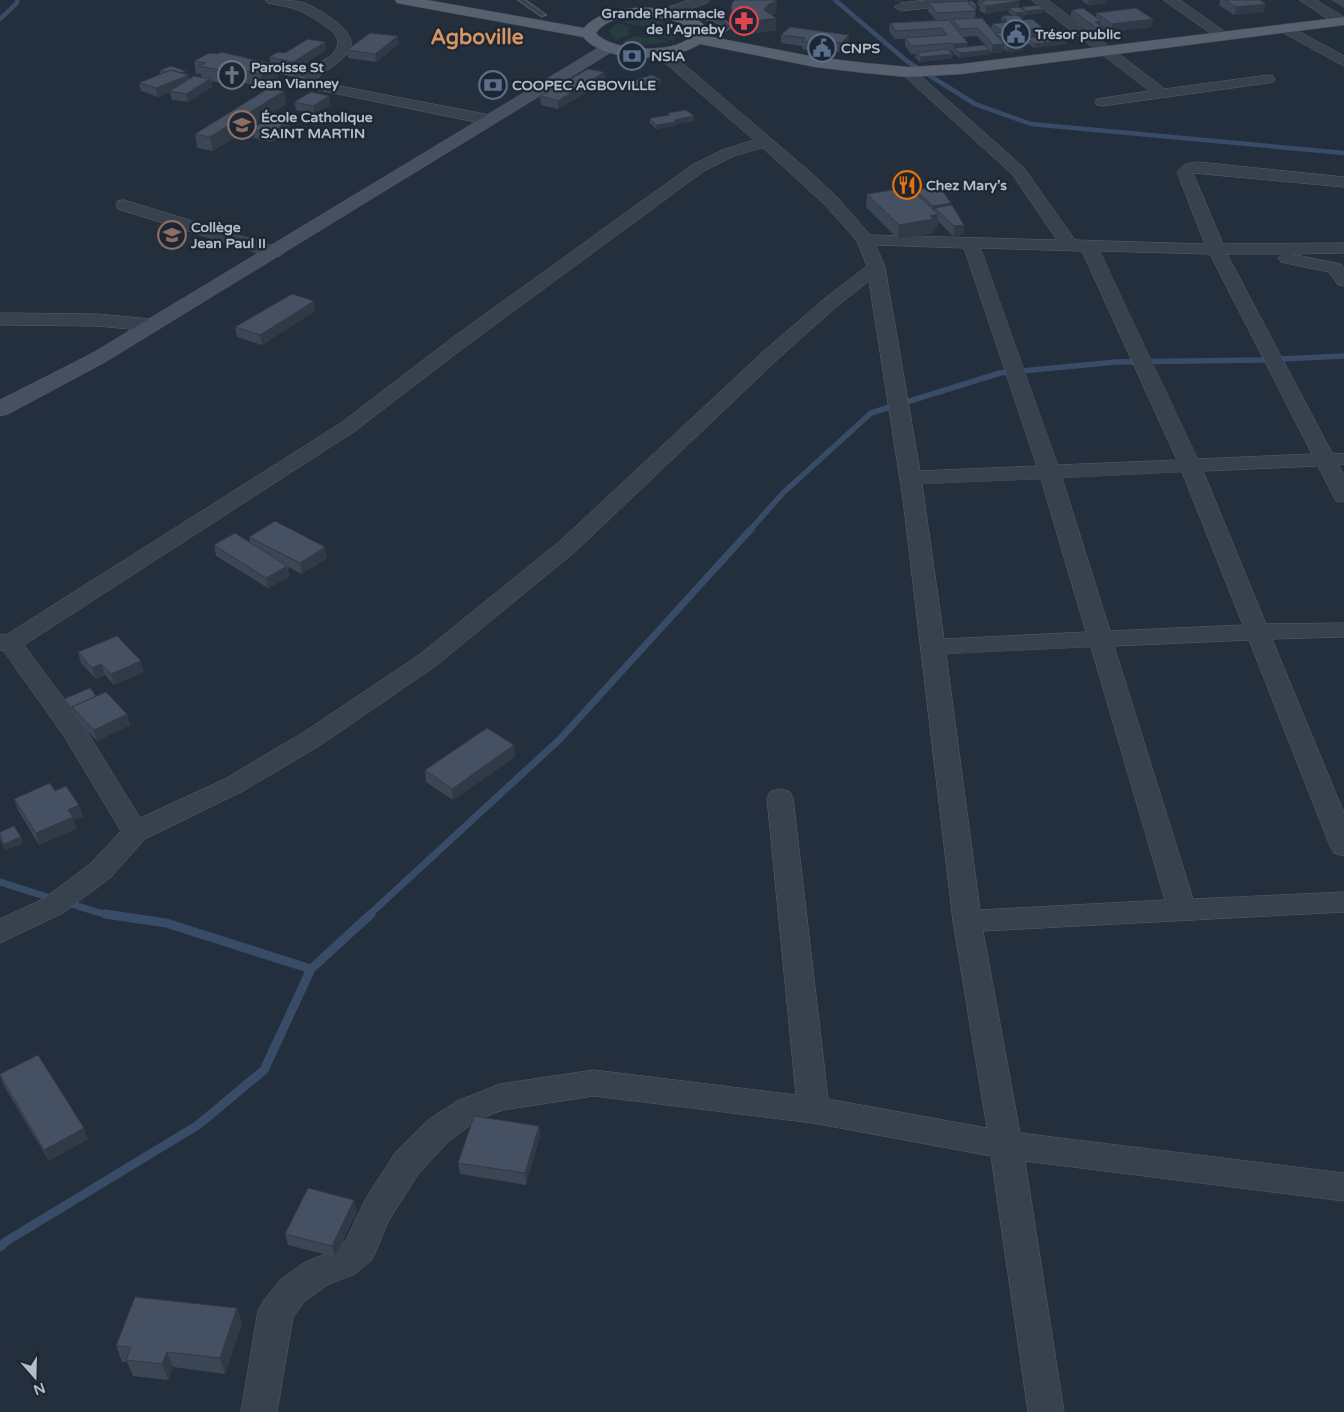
<svg xmlns="http://www.w3.org/2000/svg" width="1344" height="1412" font-family="'Varela Round',sans-serif">
	<style>
		.green { fill: #263c3f }
		.lines { fill: none; stroke-linecap: round; stroke-linejoin: round }
		.stream-far3 { stroke: #394c67; stroke-width: 4.5 }
		.stream-far2 { stroke: #394c67; stroke-width: 5.5 }
		.stream-far1 { stroke: #394c67; stroke-width: 7 }
		.stream { stroke: #394c67; stroke-width: 9 }
		.service-casing { stroke: #565f6c; stroke-width: 2 }
		.minor-casing { stroke: #565f6c; stroke-width: 1 }
		.secondary-casing { stroke: #565f6c; stroke-width: 1 }
		.primary-casing { stroke: #414a57; stroke-width: 1 }
		.service { fill: #38414e; fill-rule: evenodd }
		.minor { fill: #38414e; fill-rule: evenodd }
		.secondary { fill: #465061; fill-rule: evenodd }
		.primary { fill: #56606e; fill-rule: evenodd }
		.wall { fill: #3b4654; fill-rule: evenodd }
		.shaded-wall { fill: #303945 }
		.building { fill: #455162; stroke: #303945 }
		.labels { text-anchor: middle; stroke-width: 4.5; stroke-linejoin: round; paint-order: stroke }
		.far-poi-label { font-size: 14px; font-weight: bold; fill: #b4bcc9; stroke: #1d2633; text-anchor: start }
		.far-town-label { font-size: 21px; font-weight: bold; fill: #d59563; stroke: #1d2633 }
	</style>
	<rect width="100%" height="100%" fill="#242f3e"/>
	<path class="green" d="M645 19 667 22C652 28 638 27 621 21Z
		M617 23 633 28 627 31 631 34 616 40 609 31Z
		M674 24 681 32 673 41 656 36 662 33 658 29Z
		M635 36 644 38 654 37 669 42 645 45 621 42Z"/>
	<g class="lines">
		<path class="stream-far3" d="M835 0 908 62 975 104 1031 124 1344 153
			M0 19 17 3V0"/>
		<path class="stream-far2" d="M750 530 783 493 871 413 1000 373 1116 362 1261 360 1344 356"/>
		<path class="stream-far1" d="M0 882 54 899
			M65 902 100 913 114 915
			M369 915 560 739 751 529"/>
		<path class="stream" d="M105 914 166 923 311 969 371 914
			M0 1247 5 1242 198 1125 264 1070 311 969"/>
		<defs>
			<path id="service" d="M518 0H525L546 15 541 16Z
				M684 15C701 15 720 12 731 27L723 33 698 37V35L719 30 724 27 713 20 682 18 681 17Z
				M259 65 311 75 315 77 311 79 262 69H259Z"/>
			<path id="minor" d="M266 0C279 0 293 0 305 3 319 9 359 32 350 49 343 63 328 67 318 78L319 82 490 115 495 117 498 120 495 123 490 125 309 88 304 82C304 63 331 63 337 47 339 43 337 37 334 33 328 27 303 11 295 9 286 6 277 5 268 3Z
				M690 0H709L707 3 671 16H661L659 13 661 10Z
				M927 0H968L961 4 901 11 894 7 901 3Z
				M1032 0H1048L1165 89 1268 75 1273 76 1275 79 1273 82 1268 83 1102 106 1097 105 1095 102 1097 99 1149 91Z
				M1164 0H1180L1231 36 1224 40 1219 39Z
				M1300 0H1316L1344 17V24H1336Z
				M1285 24 1344 56V66L1280 31 1278 28Z
				M661 48 666 49 809 171 837 197 870 235 1057 240 1012 174 903 75 901 72 903 69H913L1024 168 1075 240 1205 244 1177 172C1183 164 1188 163 1198 162L1344 177V187L1193 173 1223 244 1344 243V253L1291 254 1341 264 1344 268V286L1338 285 1329 272 1281 262 1278 258 1283 254H1227L1332 453 1344 454V464L1339 465 1344 476V502L1336 501 1318 466 1203 471 1266 624 1344 623V637L1272 639 1344 813V856L1334 853 1330 846 1249 640 1114 646 1193 899 1344 892V912L983 931 1020 1133 1344 1173V1201L1025 1161 1064 1412H1028L991 1156 813 1123 594 1096 503 1110 479 1119 450 1140 419 1173 389 1220 372 1260 355 1274 329 1284 305 1301 293 1317 277 1412H241L258 1311 264 1300 281 1279 305 1262 331 1252 346 1240 365 1200 395 1153 428 1120 457 1101 500 1084 594 1070 796 1095 767 798 771 791 780 789 789 791 793 798 828 1099 987 1128 953 921 903 499 869 281 836 307 779 358 576 551 437 665 322 744 243 791 145 839 110 878 63 913 0 943V919L43 899 90 864 121 831 64 736 3 650H0V634L6 635 341 423 448 341 692 165 722 150 754 140 656 55 654 52 656 49ZM763 148 825 205 857 241 867 266 824 299 765 350 560 541 419 655 304 732 225 779 140 818 83 725 24 645 355 431 462 349 704 171 734 156ZM876 245 964 248 1037 466 920 471 885 267ZM981 248 1082 251 1177 460 1058 465ZM1100 251 1210 254 1312 454 1198 459ZM1182 472 1243 625 1110 631 1062 478ZM1041 479 1086 632 944 639 922 484ZM1091 647 1165 900 980 910 946 654Z
				M124 200 280 248 283 252 280 256 274 257 268 256 118 209 116 205 118 201Z
				M0 313 97 314 151 319 158 321 160 325 158 329 151 331 97 326 0 325Z"/>
			<path id="secondary" d="M608 43 613 45 616 48 613 51 105 362 8 414 0 416V400L91 354 603 45Z"/>
			<path id="primary" d="M395 0H427L584 28C606 0 689 1 710 31L707 36 815 57 865 63 908 67 961 64 1344 17V25L961 74 908 77 865 73 815 67 700 44C672 62 606 64 583 37L402 4 397 3ZM643 16C662 18 680 19 694 32 682 56 611 52 596 33 607 18 626 17 643 16Z"/>
		</defs>
		<use href="#service" class="service-casing"/>
		<use href="#minor" class="minor-casing"/>
		<use href="#secondary" class="secondary-casing"/>
		<use href="#primary" class="primary-casing"/>
		<use href="#service" class="service"/>
		<use href="#minor" class="minor"/>
		<use href="#secondary" class="secondary"/>
		<use href="#primary" class="primary"/>
	</g>
	<path class="wall" d="M978 0H1019V7L1021 9 1022 7 1043 13 1026 15 1025 14 1024 16 1019 17 1022 20 1042 36 1020 38 1023 50 1007 52 1003 49V52L992 53 990 51V54L959 58 953 53V51H950L952 58 920 62 915 57 916 54H911L905 46V39H895L889 31 890 23 936 20 928 11 929 3 977 6 976 10 975 18 991 29 992 24 1003 23V22L1001 20 1002 16 1012 15 1008 12 1009 10 985 14 979 10 980 6 978 5ZM977 36 986 46 967 47 968 43 963 37Z
		M1081 0H1107V3L1088 5Z
		M1220 0H1260L1264 12 1234 15 1219 5Z
		M1331 0H1344V8Z
		M731 8 776 13 772 15 776 30 748 34 733 25 731 20Z
		M1072 10 1096 17V13L1153 19 1151 27 1111 32 1101 25 1103 37 1098 38 1070 18Z
		M781 35 849 43 841 52 827 50 824 53 802 49V46L781 43Z
		M1027 38 1066 44 1034 48 1027 43Z
		M325 42 326 50 294 70 277 67 278 78 263 87 228 80 222 83 211 81 212 87 188 102 172 100 170 92 158 97 141 91 139 83 160 74V70L187 75 189 79 201 77V74H196L194 61 270 63 269 57Z
		M399 44 376 62 348 58 347 50Z
		M604 72 605 81 558 109 541 105 540 96Z
		M661 80V84L637 91 628 86V82Z
		M284 91 286 104 213 151 197 148 195 134Z
		M294 102 330 105 314 114 296 110Z
		M668 113 694 116V121L676 124V126L656 129 650 123V118L668 116Z
		M289 121 290 130 272 142 254 138 252 129Z
		M915 190 950 205 964 225 963 234 953 236 938 221 937 228 933 229V233L898 239 866 207 867 194 903 192 915 193Z
		M315 311 262 345 237 337 235 327Z
		M249 537 325 547 327 558 302 574 288 567 289 577 268 588 216 556 214 545 250 543Z
		M78 652 144 672 114 685 105 675 96 679 81 663Z
		M96 696 127 714 130 725 97 741 76 719 74 713 73 714 66 704 64 699Z
		M514 745 515 757 453 800 426 782 425 770Z
		M55 791 79 805 83 817 74 820 77 829 39 845 18 810 14 799Z
		M0 832 21 837 23 843 6 850 0 839Z
		M0 1076 88 1139 49 1161 4 1086Z
		M539 1126 540 1137 526 1185 460 1174 458 1163Z
		M357 1211 335 1257 288 1245 285 1234Z
		M237 1308 242 1324 225 1374 173 1367 168 1380 133 1376 127 1362H122L116 1346Z"/>
	<path class="shaded-wall" d="M895 0H906L895 2Z
		M1089 0H1107V3L1088 5Z
		M777 1 776 13 769 16 776 18V30L748 34 749 22 764 10 769 4Z
		M1020 1 1018 9 1009 8V10L985 14 986 6Z
		M1266 4 1264 12 1234 15 1236 7Z
		M1044 9 1043 13 1026 15V11Z
		M1025 12 1024 16 1015 17V13Z
		M1153 19 1151 27 1111 32 1112 24Z
		M1101 21 1100 29 1095 22Z
		M1043 28 1042 36 1011 40 1012 31Z
		M1105 29 1103 37 1098 38 1099 30Z
		M849 35V43L841 52V43Z
		M398 36 399 44 376 62 375 54Z
		M1067 40 1066 44 1034 48 1035 44Z
		M827 41V50L824 53V44Z
		M1024 41 1023 50 1007 52 1008 43Z
		M325 42 326 50 294 70 293 62Z
		M968 43 967 51 954 48V44Z
		M1004 44 1003 52 992 53 993 45Z
		M990 50V54L959 58 960 53Z
		M953 54 952 58 920 62 921 57Z
		M277 65 278 78 263 87 261 74Z
		M226 67 228 80 222 83 220 70Z
		M604 72 605 81 558 109V101Z
		M189 75 190 84 170 91V92L158 97 156 88Z
		M210 79 212 87 188 102 186 94Z
		M661 80V84L637 91V87Z
		M284 91 286 104 213 151 210 137Z
		M329 96 330 105 314 114 313 106Z
		M694 116V121L676 124V126L656 129V125L674 120Z
		M289 121 290 130 272 142 271 133Z
		M951 203 950 212 935 208 934 215 938 214 937 228 933 229V233L898 239 899 225 932 215 933 206Z
		M964 225 963 234 953 236 954 226Z
		M314 301 315 311 262 345 260 335Z
		M325 547 327 558 302 574 300 563Z
		M287 566 289 577 268 588 266 578Z
		M141 661 144 672 114 685 111 674Z
		M101 664 105 675 96 679 92 668Z
		M127 714 130 725 97 741 94 730Z
		M514 745 515 757 453 800 452 789Z
		M79 805 83 817 74 820 77 829 39 845 36 833 68 810Z
		M21 837 23 843 6 850 4 844Z
		M539 1126 540 1137 526 1185 525 1173Z
		M84 1128 88 1139 49 1161 44 1150Z
		M354 1200 357 1211 335 1257 332 1246Z
		M237 1308 242 1324 225 1374 220 1358Z
		M167 1352 173 1367 168 1380 162 1364Z"/>
	<path class="building" d="M735 0H774L777 1 769 4 764 10 776 18 749 22 733 13 731 8 732 3Z
		M983 0H1019L1020 1 986 6 980 2 985 1Z
		M1225 0H1260L1266 4 1236 7Z
		M967 1 976 11 937 13 929 3Z
		M968 1H972L977 6H972Z
		M1039 5 1044 9 1026 11 1022 7Z
		M1019 7 1025 12 1015 13 1009 8Z
		M1083 8 1101 21 1095 22 1105 29 1099 30 1072 10Z
		M1136 8 1153 19 1112 24 1096 13Z
		M1017 15 1023 19 1016 21 1006 22 1003 20H1007L1002 16Z
		M982 18 1004 44 993 45 978 28 960 29 953 19Z
		M1032 19 1043 28 1012 31 1024 41 1008 43 995 33 1003 32 992 24Z
		M949 20 968 43 954 44 953 43 912 46 905 38 947 35 942 28 896 31 890 23Z
		M790 27 849 35 841 43 827 41 824 44 802 41 805 38 781 35Z
		M370 33 398 36 375 54 347 50Z
		M1050 36 1053 37 1061 36 1067 40 1035 44 1027 38Z
		M308 39 325 42 293 62 269 57 278 52 285 53Z
		M984 45 990 50 960 53 954 48Z
		M947 49 953 54 921 57 916 53Z
		M221 52 277 65 261 74 226 67 220 70 199 66 205 63 194 61 209 53 218 54Z
		M171 66 186 71 181 73 171 70 165 72 160 70Z
		M588 69 604 72 558 101 540 96Z
		M171 70 189 75 156 88 139 83Z
		M652 75 661 80 637 87 628 82Z
		M194 76 210 79 186 94 170 91Z
		M269 88 284 91 210 137 195 134Z
		M311 92 329 96 313 106 294 102Z
		M686 110 694 116 674 120 676 122 656 125 650 118 670 115 668 113Z
		M270 117 289 121 271 133 252 129Z
		M939 186 951 203 933 206 915 190Z
		M899 189 903 192 913 191 938 214 930 216 934 219 899 225 867 194Z
		M952 205 964 225 954 226 935 208Z
		M292 294 314 301 260 335 235 327Z
		M275 521 325 547 300 563 249 537Z
		M235 533 287 566 266 578 214 545Z
		M117 636 141 661 111 674 101 664 92 668 78 652Z
		M90 688 96 696 72 707 71 708 64 699Z
		M106 692 127 714 94 730 72 707Z
		M487 728 514 745 452 789 425 770Z
		M50 783 55 791 66 786 79 805 68 810 73 817 36 833 14 799Z
		M14 826 21 837 4 844 0 836V832Z
		M38 1055 84 1128 44 1150 0 1075V1074Z
		M474 1116 539 1126 525 1173 458 1163Z
		M308 1188 354 1200 332 1246 285 1234Z
		M135 1297 237 1308 220 1358 167 1352 162 1364 126 1360 131 1347 116 1346Z"/>
	<defs>
		<symbol id="pharmacy-ring" viewBox="-11 -11 22 22"><circle r="9.5" fill="#1d2633" stroke="#e0444e" stroke-width="1.5"/><path d="M-2-6h4v4h4v4h-4v4h-4v-4h-4v-4h4Z" fill="#e0444e"/></symbol>
		<symbol id="civic-ring" viewBox="-11 -11 22 22"><circle r="9.5" fill="#1d2633" stroke="#5c6f8a" stroke-width="1.5"/><path d="M-.6-6.5H3V-4.5H.6V-3L4-1V1h2V6H-6V1h2V-1L-.6-3ZM-1.2 2.5V6h2.4V2.5Z" fill="#5c6f8a"/></symbol>
		<symbol id="bank-ring" viewBox="-11 -11 22 22"><circle r="9.5" fill="#1d2633" stroke="#5c6f8a" stroke-width="1.5"/><path d="M-6-4H6V4H-6ZM0-2.3a2.3 2.3 0 1 0 0 4.6a2.3 2.3 0 1 0 0-4.6Z" fill="#5c6f8a"/></symbol>
		<symbol id="church-ring" viewBox="-11 -11 22 22"><circle r="9.5" fill="#1d2633" stroke="#6b7280" stroke-width="1.5"/><path d="M-1.2-6h2.4v3.5h3.3v2.4h-3.3V6h-2.4V-.1h-3.3v-2.4h3.3Z" fill="#6b7280"/></symbol>
		<symbol id="school-ring" viewBox="-11 -11 22 22"><circle r="9.5" fill="#1d2633" stroke="#8d6e63" stroke-width="1.5"/><path d="M0-5L7-2L0 1L-7-2ZM-4 1L0 2.5L4 1V4Q0 6-4 4Z" fill="#8d6e63"/></symbol>
		<symbol id="restaurant-ring" viewBox="-11 -11 22 22"><circle r="9.5" fill="#1d2633" stroke="#e8710a" stroke-width="1.5"/><path d="M-5-6h1v4h1v-4h1v4h1v-4h1v5L-1.5 .5V6h-2V.5L-5-1ZM5-6V6H3V1.5H1.5Q1.5-4 5-6Z" fill="#e8710a"/></symbol>
	</defs>
	<g fill-rule="evenodd">
		<use href="#pharmacy-ring" x="728" y="5" width="32" height="32"/>
		<use href="#civic-ring" x="1000" y="18" width="32" height="32"/>
		<use href="#civic-ring" x="806" y="32" width="32" height="32"/>
		<use href="#bank-ring" x="616" y="40" width="32" height="32"/>
		<use href="#church-ring" x="216" y="59" width="32" height="32"/>
		<use href="#bank-ring" x="477" y="69" width="32" height="32"/>
		<use href="#school-ring" x="226" y="109" width="32" height="32"/>
		<use href="#restaurant-ring" x="891" y="169" width="32" height="32"/>
		<use href="#school-ring" x="156" y="219" width="32" height="32"/>
	</g>
	<g class="labels">
		<g class="far-poi-label">
			<text x="725" y="18" text-anchor="end">Grande Pharmacie<tspan x="725" dy="16">de l'Agneby</tspan></text>
			<text x="1035" y="39">Trésor public</text>
			<text x="841" y="53">CNPS</text>
			<text x="651" y="61">NSIA</text>
			<text x="251" y="72">Paroisse St<tspan x="251" dy="16">Jean Vianney</tspan></text>
			<text x="512" y="90">COOPEC AGBOVILLE</text>
			<text x="261" y="122">École Catholique<tspan x="261" dy="16">SAINT MARTIN</tspan></text>
			<text x="926" y="190">Chez Mary’s</text>
			<text x="191" y="232">Collège<tspan x="191" dy="16">Jean Paul II</tspan></text>
		</g>
		<g class="far-town-label">
			<text x="477" y="44">Agboville</text>
		</g>
	</g>
	<g transform="translate(35 1377) rotate(160)" stroke="#1d2633" stroke-width="4" paint-order="stroke">
	<path d="M0-4L9 19L0 12L-9 19Z" fill="#b4bcc9"/>
	<text y="-8" font-size="14" font-weight="bold" text-anchor="middle" fill="#b4bcc9">N</text>
	</g>
</svg>
